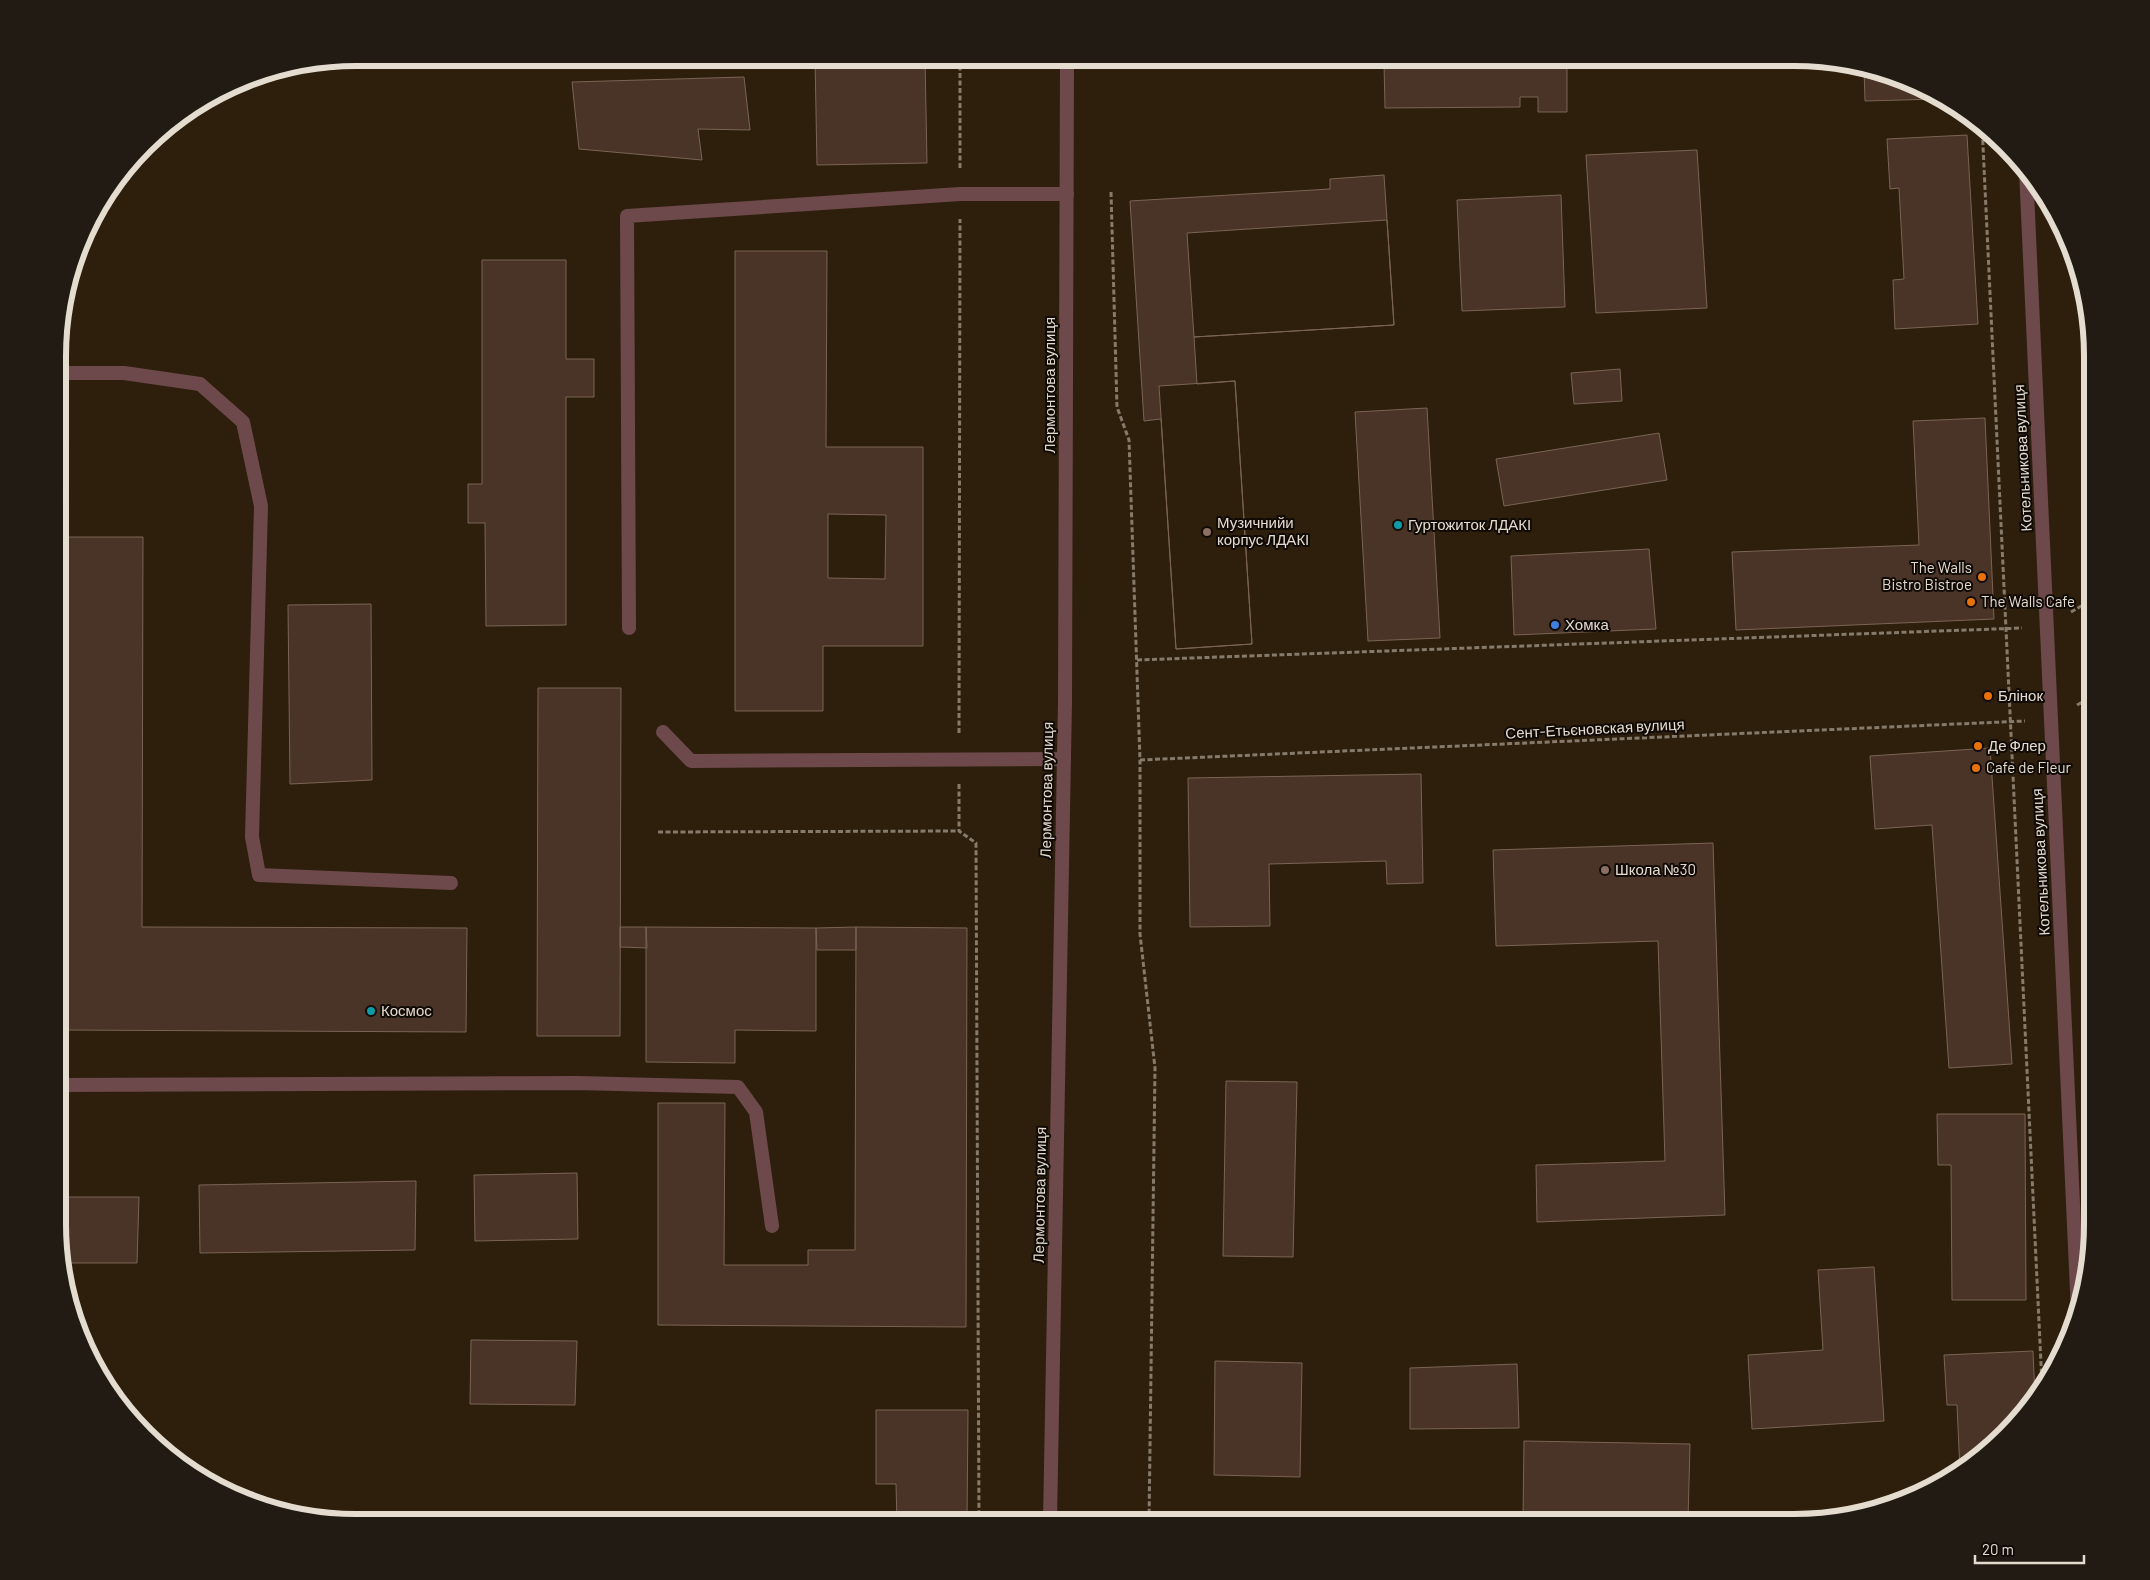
<svg xmlns="http://www.w3.org/2000/svg" width="2150" height="1580" font-family="Barlow,sans-serif">
	<style>
		.building { fill: #493427; stroke: #7b6455; fill-rule: evenodd }
		.lines { fill: none; stroke-linecap: round; stroke-linejoin: round }
		.path { stroke: #867a6b; stroke-width: 3; stroke-dasharray: 5 2.5; stroke-linecap: butt }
		.service { stroke: #6d494b; stroke-width: 14 }
		.minor { stroke: #6d494b; stroke-width: 14 }
		.tertiary { stroke: #6d494b; stroke-width: 14 }
		.culture-dot { fill: #0f9aa8; stroke: #100a04; stroke-width: 2 }
		.education-dot { fill: #8d6e63; stroke: #100a04; stroke-width: 2 }
		.food-dot { fill: #e8710a; stroke: #100a04; stroke-width: 2 }
		.shop-dot { fill: #3f7fe0; stroke: #100a04; stroke-width: 2 }
		.labels { text-anchor: middle; stroke-width: 4; stroke-linejoin: round; paint-order: stroke }
		.street-label { font-size: 15px; fill: #e5dcd0; stroke: #100a04 }
		.poi-label { font-size: 15px; fill: #e5dcd0; stroke: #100a04; text-anchor: start }
		.rim { fill: none; stroke: #e5dcd0; stroke-width: 6 }
	</style>
	<rect width="100%" height="100%" fill="#2d1f0c"/>
	<path class="building" d="M815 58H925L927 163 817 165Z
		M1373 58H1567V112H1538V97H1520V107L1385 108 1384 62 1373 63Z
		M1864 68 1890 73 1938 99 1865 101Z
		M744 77 750 130 698 129 702 160 579 149 572 82Z
		M1967 135 1978 324 1895 329 1893 280 1904 279 1899 188 1890 189 1887 139Z
		M1697 150 1707 308 1596 313 1586 155Z
		M1384 175 1394 325 1194 337 1197 384 1235 381 1252 644 1176 649 1161 419 1144 421 1130 201 1330 189V179Z
		M1561 195 1565 307 1462 311 1457 200Z
		M1387 220 1394 325 1194 337 1187 233Z
		M735 251H827L826 447H923V646H823V711H735ZM828 514 886 515 885 579 828 578Z
		M482 260H566V359H594V397H566V625L486 626 485 523H468V484H482Z
		M1620 369 1622 401 1574 404 1571 373Z
		M1235 381 1252 644 1176 649 1159 386Z
		M1427 408 1440 638 1368 641 1355 412Z
		M1985 418 1994 619 1736 630 1732 552 1919 545 1913 421Z
		M1659 433 1667 480 1504 506 1496 459Z
		M60 537H143L142 927 467 928 466 1032 60 1030Z
		M1649 549 1656 629 1514 635 1511 556Z
		M371 604 372 780 290 784 288 605Z
		M538 688H621L620 1036H537Z
		M1990 748 2012 1064 1949 1068 1932 825 1875 829 1870 756Z
		M1421 774 1423 883 1387 884 1386 861 1269 864 1270 926 1190 927 1188 778Z
		M1713 843 1725 1215 1537 1222 1536 1165 1665 1161 1658 941 1496 946 1493 850Z
		M620 927H646L647 948 620 947Z
		M646 927 816 928V1031L735 1030V1063L646 1062Z
		M856 927 967 928 966 1327 658 1325V1103H725L724 1265H808V1250H855Z
		M856 927V950H817L816 928Z
		M1226 1081 1297 1082 1293 1257 1223 1256Z
		M1937 1114H2025L2026 1300H1952L1951 1165H1938Z
		M577 1173 578 1239 475 1241 474 1175Z
		M416 1181 415 1250 200 1253 199 1185Z
		M60 1197H139L137 1263H60Z
		M1874 1267 1884 1421 1752 1429 1748 1355 1823 1350 1818 1270Z
		M471 1340 577 1341 575 1405 470 1404Z
		M2033 1351 2035 1398 2031 1406 1976 1461 1960 1471 1957 1405H1947L1944 1355Z
		M1215 1361 1302 1363 1300 1477 1214 1475Z
		M1517 1364 1519 1428 1410 1429V1368Z
		M876 1410H968L967 1522H897L896 1484H876Z
		M1524 1441 1690 1444 1688 1520 1523 1517Z"/>
	<g class="lines">
		<path class="path" d="M1982 125 2042 1385
			M960 168V58
			M1111 192 1117 407 1129 440 1140 760V934L1155 1068 1149 1522
			M2071 612 2092 600
			M1137 660 2022 628
			M2077 705 2092 697
			M959 733 960 219
			M1140 760 2025 721
			M959 784V831L976 843 979 1522
			M658 832 959 831"/>
		<path class="service" d="M60 373H124L200 384 243 422 261 506 252 837 259 875 451 883
			M629 628 627 216 960 194H1067
			M663 732 691 761 1064 759
			M60 1085 577 1083 738 1087 756 1112 772 1226"/>
		<path class="minor" d="M2026 170 2078 1313"/>
		<path class="tertiary" d="M1050 1522 1065 702 1067 58"/>
	</g>
	<g class="culture-dot">
		<circle cx="1398" cy="525" r="5"/>
		<circle cx="371" cy="1011" r="5"/>
	</g>
	<g class="education-dot">
		<circle cx="1207" cy="532" r="5"/>
		<circle cx="1605" cy="870" r="5"/>
	</g>
	<g class="food-dot">
		<circle cx="1982" cy="577" r="5"/>
		<circle cx="1971" cy="602" r="5"/>
		<circle cx="1988" cy="696" r="5"/>
		<circle cx="1978" cy="746" r="5"/>
		<circle cx="1976" cy="768" r="5"/>
	</g>
	<circle class="shop-dot" cx="1555" cy="625" r="5"/>
	<g class="labels">
		<g class="street-label">
			<text transform="translate(1050 385) rotate(-90)" y="5">Лермонтова вулиця</text>
			<text transform="translate(2023 458) rotate(-93)" y="5">Котельникова вулиця</text>
			<text transform="translate(1595 729) rotate(-3)" y="5">Сент-Етьєновская вулиця</text>
			<text transform="translate(1047 790) rotate(-89)" y="5">Лермонтова вулиця</text>
			<text transform="translate(2041 862) rotate(-93)" y="5">Котельникова вулиця</text>
			<text transform="translate(1040 1195) rotate(-89)" y="5">Лермонтова вулиця</text>
		</g>
		<g class="poi-label">
			<text x="1217" y="528">Музичнийи<tspan x="1217" dy="17">корпус ЛДАКІ</tspan></text>
			<text x="1408" y="530">Гуртожиток ЛДАКІ</text>
			<text x="1972" y="573" text-anchor="end">The Walls<tspan x="1972" dy="17">Bistro Bistroe</tspan></text>
			<text x="1981" y="607">The Walls Cafe</text>
			<text x="1565" y="630">Хомка</text>
			<text x="1998" y="701">Блінок</text>
			<text x="1988" y="751">Де Флер</text>
			<text x="1986" y="773">Cafe de Fleur</text>
			<text x="1615" y="875">Школа №30</text>
			<text x="381" y="1016">Космос</text>
		</g>
	</g>
	<path d="M0 0H2150V1580H0ZM356 66H1794A290 290 0 0 1 2084 356V1224A290 290 0 0 1 1794 1514H356A290 290 0 0 1 66 1224V356A290 290 0 0 1 356 66Z" fill="#211b14" fill-rule="evenodd"/>
	<path class="rim" d="M356 66H1794A290 290 0 0 1 2084 356V1224A290 290 0 0 1 1794 1514H356A290 290 0 0 1 66 1224V356A290 290 0 0 1 356 66Z"/>
	<path d="M1975 1555v8h109v-8" fill="none" stroke="#e5dcd0" stroke-width="2.5"/>
	<text x="1982" y="1555" font-size="15" fill="#e5dcd0" stroke="#100a04" stroke-width="4" paint-order="stroke">20 m</text>
</svg>
